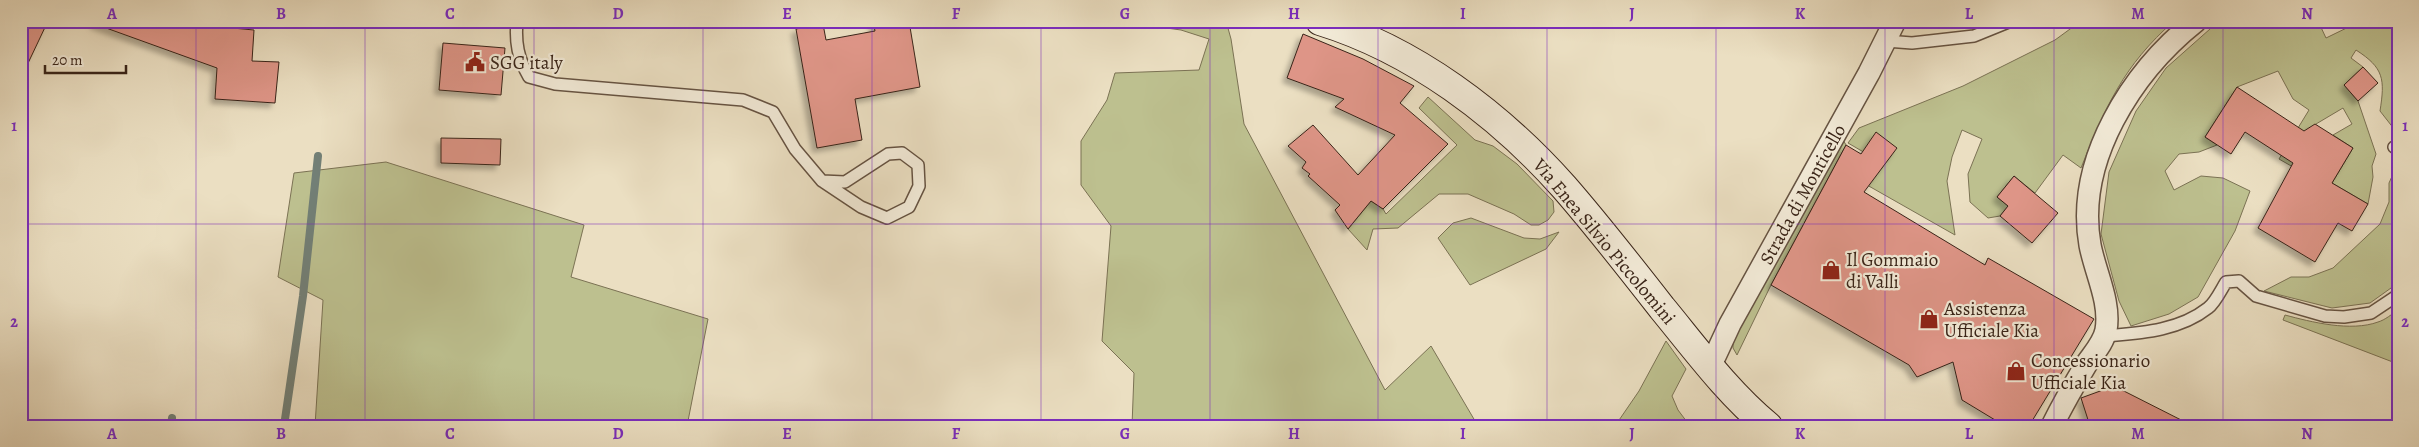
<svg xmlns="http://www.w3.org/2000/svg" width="2419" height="447" font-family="Alegreya,serif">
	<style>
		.green { fill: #bdc08f; stroke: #7b7254 }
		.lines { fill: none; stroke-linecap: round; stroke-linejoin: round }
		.stream { stroke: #727f76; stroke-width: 8 }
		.building { fill: #de9587; stroke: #392418; filter: url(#shadow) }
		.lane-casing { stroke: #665342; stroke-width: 14 }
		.street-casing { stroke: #665342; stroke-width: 24 }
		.secondary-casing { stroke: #392418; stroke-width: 30 }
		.lane { stroke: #f2ead7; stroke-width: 11 }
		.street { stroke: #f2ead7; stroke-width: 21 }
		.secondary { stroke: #f2ead7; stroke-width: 28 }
		.grid { fill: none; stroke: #7b2cbf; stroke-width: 1; stroke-opacity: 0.55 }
		.labels { text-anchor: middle; stroke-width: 4.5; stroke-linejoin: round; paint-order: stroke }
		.poi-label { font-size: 19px; fill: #392418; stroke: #f2ead7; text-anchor: start }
		.street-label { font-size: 19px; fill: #392418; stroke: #f2ead7 }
		.neatline { fill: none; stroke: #7b2cbf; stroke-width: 2 }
		.grid-label { font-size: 16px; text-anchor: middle; font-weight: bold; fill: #7b2cbf }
	</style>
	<defs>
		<filter id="shadow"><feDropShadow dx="-4.5" dy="4.5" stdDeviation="2.5" flood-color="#0004"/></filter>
	</defs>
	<rect width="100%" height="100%" fill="#ebdfc2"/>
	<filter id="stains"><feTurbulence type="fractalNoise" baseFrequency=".004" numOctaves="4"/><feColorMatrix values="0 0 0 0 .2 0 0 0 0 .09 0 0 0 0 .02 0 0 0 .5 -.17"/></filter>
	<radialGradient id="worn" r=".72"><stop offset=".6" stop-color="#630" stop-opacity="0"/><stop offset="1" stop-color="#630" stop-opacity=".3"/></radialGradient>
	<path class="green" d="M1115 21H1226L1231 39 1244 124 1385 390 1431 346 1478 426H1132L1134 373 1102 341 1111 226 1081 185V141L1107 100 1115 73 1199 70 1209 39 1181 30Z
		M2081 21H2174C2123 66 2106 106 2081 168L2063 155 2035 193 2014 176 1997 197 2008 206 2000 216 1988 218 1970 202 1968 174 1982 139 1962 130 1952 157 1947 181 1955 235 1867 185 1879 161 1848 143 1859 128 1963 86 2055 40Z
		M2219 21H2318L2326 38 2361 21H2398V134L2380 111C2385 79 2384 68 2356 50L2351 58 2363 67 2344 85 2358 101 2376 154 2372 166 2373 177 2368 204 2332 183 2353 148 2333 135 2352 124 2343 108 2316 124 2293 167 2279 159 2309 110 2293 99 2278 71 2237 87 2205 137 2217 145 2199 152 2179 154 2165 171 2174 190 2201 176 2223 178 2250 191 2235 231 2198 297 2169 314 2131 326 2119 301 2101 234 2109 172 2136 111 2166 68Z
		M1428 97 1475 140 1493 146 1517 164 1553 201 1554 212 1548 220 1539 225H1531L1514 214 1468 194H1439L1398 228 1373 229 1367 250 1348 229 1371 201 1383 209 1386 214 1457 145 1419 108Z
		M1842 138 1846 145 1771 285 1737 355 1733 348V339Z
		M386 162 584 225 571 277 708 319 687 426H315L323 300 278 277 294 173Z
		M2398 163V283L2370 303 2332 308 2264 291 2291 277H2309L2333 268 2380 224 2389 202V183Z
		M1471 218 1524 238 1540 239 1559 232 1546 249 1470 285 1438 238 1453 223Z
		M2398 310V364L2283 320 2285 315C2311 322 2351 332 2378 322 2385 320 2392 314 2398 310Z
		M1666 341 1686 369 1672 396 1678 410 1690 426H1615L1639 391Z"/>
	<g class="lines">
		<path class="stream" d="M171 426 172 418
			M284 426 303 296 318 156"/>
	</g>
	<path class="building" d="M21 21H48L21 78Z
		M95 21H201L200 25 254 30 252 61 279 62 275 103 215 99 217 68 95 24Z
		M873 21H909L920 87 855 99 862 140 817 148 796 29 823 24 826 40 875 31Z
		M1303 34 1363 59 1414 86 1400 103 1448 144 1383 209 1371 201 1348 229 1335 210 1340 205 1308 176 1310 174 1302 168 1306 162 1288 146 1313 125 1358 175 1395 135 1335 107 1344 99 1287 78Z
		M443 43 505 48 501 95 439 90Z
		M2363 67 2378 83 2358 101 2344 85Z
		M2237 87 2304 131 2315 124 2353 148 2332 183 2368 204 2352 231 2338 223 2315 262 2258 228 2293 163 2245 132 2231 154 2205 137Z
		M1876 132 1897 148 1864 192 1985 265 1988 258 2094 319 2029 426H2005L1962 400 1953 362 1917 377 1909 365 1771 285 1846 145 1861 154Z
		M441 138 501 139 500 165 441 163Z
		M2014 176 2058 213 2032 243 2000 216 2008 206 1997 197Z
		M2114 386 2193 426H2090L2081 398Z"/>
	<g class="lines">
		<defs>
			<path id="lane" d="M517 21C515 43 518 58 529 77L555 84 743 100 773 112 795 149 822 181 861 207 887 218 909 207 919 186 918 165 902 153 888 154 845 182 822 181
				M1886 41 1912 43 1974 36 2011 21
				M2394 147 2398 146
				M2105 336C2140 333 2179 331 2208 308 2215 303 2221 290 2226 282L2239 281 2256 296 2325 316 2344 317 2371 313 2398 295"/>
			<path id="street" d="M1710 367 1730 324 1869 73 1895 21
				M2052 426C2063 404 2075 383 2087 363 2094 353 2104 342 2106 330 2111 302 2095 272 2090 245 2075 160 2132 72 2196 21"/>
			<path id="secondary" d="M1320 21C1414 50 1499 114 1564 187 1598 226 1630 267 1662 308 1695 348 1727 392 1768 426"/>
		</defs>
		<use href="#lane" class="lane-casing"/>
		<use href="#street" class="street-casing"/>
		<use href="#secondary" class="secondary-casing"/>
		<use href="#lane" class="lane"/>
		<use href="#street" class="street"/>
		<use href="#secondary" class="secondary"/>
	</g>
	<path class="grid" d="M196 21V426M365 21V426M534 21V426M703 21V426M872 21V426M1041 21V426M1210 21V426M1378 21V426M1547 21V426M1716 21V426M1885 21V426M2054 21V426M2223 21V426M21 224H2398"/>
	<defs>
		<symbol id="civic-bare" viewBox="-9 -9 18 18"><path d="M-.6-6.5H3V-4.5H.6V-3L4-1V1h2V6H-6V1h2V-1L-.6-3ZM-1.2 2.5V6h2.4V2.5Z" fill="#8f2418" stroke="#f2ead7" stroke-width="2.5" paint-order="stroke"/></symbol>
		<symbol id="shop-bare" viewBox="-9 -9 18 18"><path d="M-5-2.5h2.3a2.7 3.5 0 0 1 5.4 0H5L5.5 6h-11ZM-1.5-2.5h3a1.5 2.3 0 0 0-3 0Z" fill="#8f2418" stroke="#f2ead7" stroke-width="2.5" paint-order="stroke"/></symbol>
	</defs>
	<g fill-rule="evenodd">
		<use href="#civic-bare" x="461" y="48" width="28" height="28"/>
		<use href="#shop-bare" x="1817" y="256" width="28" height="28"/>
		<use href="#shop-bare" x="1915" y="305" width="28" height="28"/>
		<use href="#shop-bare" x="2002" y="357" width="28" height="28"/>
	</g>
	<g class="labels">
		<g class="poi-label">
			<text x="490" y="69">SGG italy</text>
			<text x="1846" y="266">Il Gommaio<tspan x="1846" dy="22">di Valli</tspan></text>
			<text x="1944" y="315">Assistenza<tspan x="1944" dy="22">Ufficiale Kia</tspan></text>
			<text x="2031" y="367">Concessionario<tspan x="2031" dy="22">Ufficiale Kia</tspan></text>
		</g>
		<g class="street-label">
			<text transform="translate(1802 194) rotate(-61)" y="7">Strada di Monticello</text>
			<text transform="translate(1605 241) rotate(50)" y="7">Via Enea Silvio Piccolomini</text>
		</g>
	</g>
	<rect width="2419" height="447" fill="none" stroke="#ebdfc2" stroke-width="55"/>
	<path d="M45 65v8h81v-8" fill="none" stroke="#392418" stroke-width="2.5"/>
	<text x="52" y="65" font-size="15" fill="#392418" stroke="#f2ead7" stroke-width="4" paint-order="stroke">20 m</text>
	<rect x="28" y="28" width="2364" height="392" class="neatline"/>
	<g class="grid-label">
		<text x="112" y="19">A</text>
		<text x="281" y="19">B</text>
		<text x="450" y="19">C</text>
		<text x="618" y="19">D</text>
		<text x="787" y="19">E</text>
		<text x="956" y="19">F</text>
		<text x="1125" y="19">G</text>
		<text x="1294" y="19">H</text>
		<text x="1463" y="19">I</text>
		<text x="1632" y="19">J</text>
		<text x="1800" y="19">K</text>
		<text x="1969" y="19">L</text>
		<text x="2138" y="19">M</text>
		<text x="2307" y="19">N</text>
		<text x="14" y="131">1</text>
		<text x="2405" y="131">1</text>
		<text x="14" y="327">2</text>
		<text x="2405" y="327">2</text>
		<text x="112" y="439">A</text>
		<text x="281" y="439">B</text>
		<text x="450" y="439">C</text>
		<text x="618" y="439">D</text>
		<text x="787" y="439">E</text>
		<text x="956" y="439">F</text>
		<text x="1125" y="439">G</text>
		<text x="1294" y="439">H</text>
		<text x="1463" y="439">I</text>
		<text x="1632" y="439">J</text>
		<text x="1800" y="439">K</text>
		<text x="1969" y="439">L</text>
		<text x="2138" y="439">M</text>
		<text x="2307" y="439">N</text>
	</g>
	<rect width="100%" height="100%" filter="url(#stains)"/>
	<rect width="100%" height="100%" fill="url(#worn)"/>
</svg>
